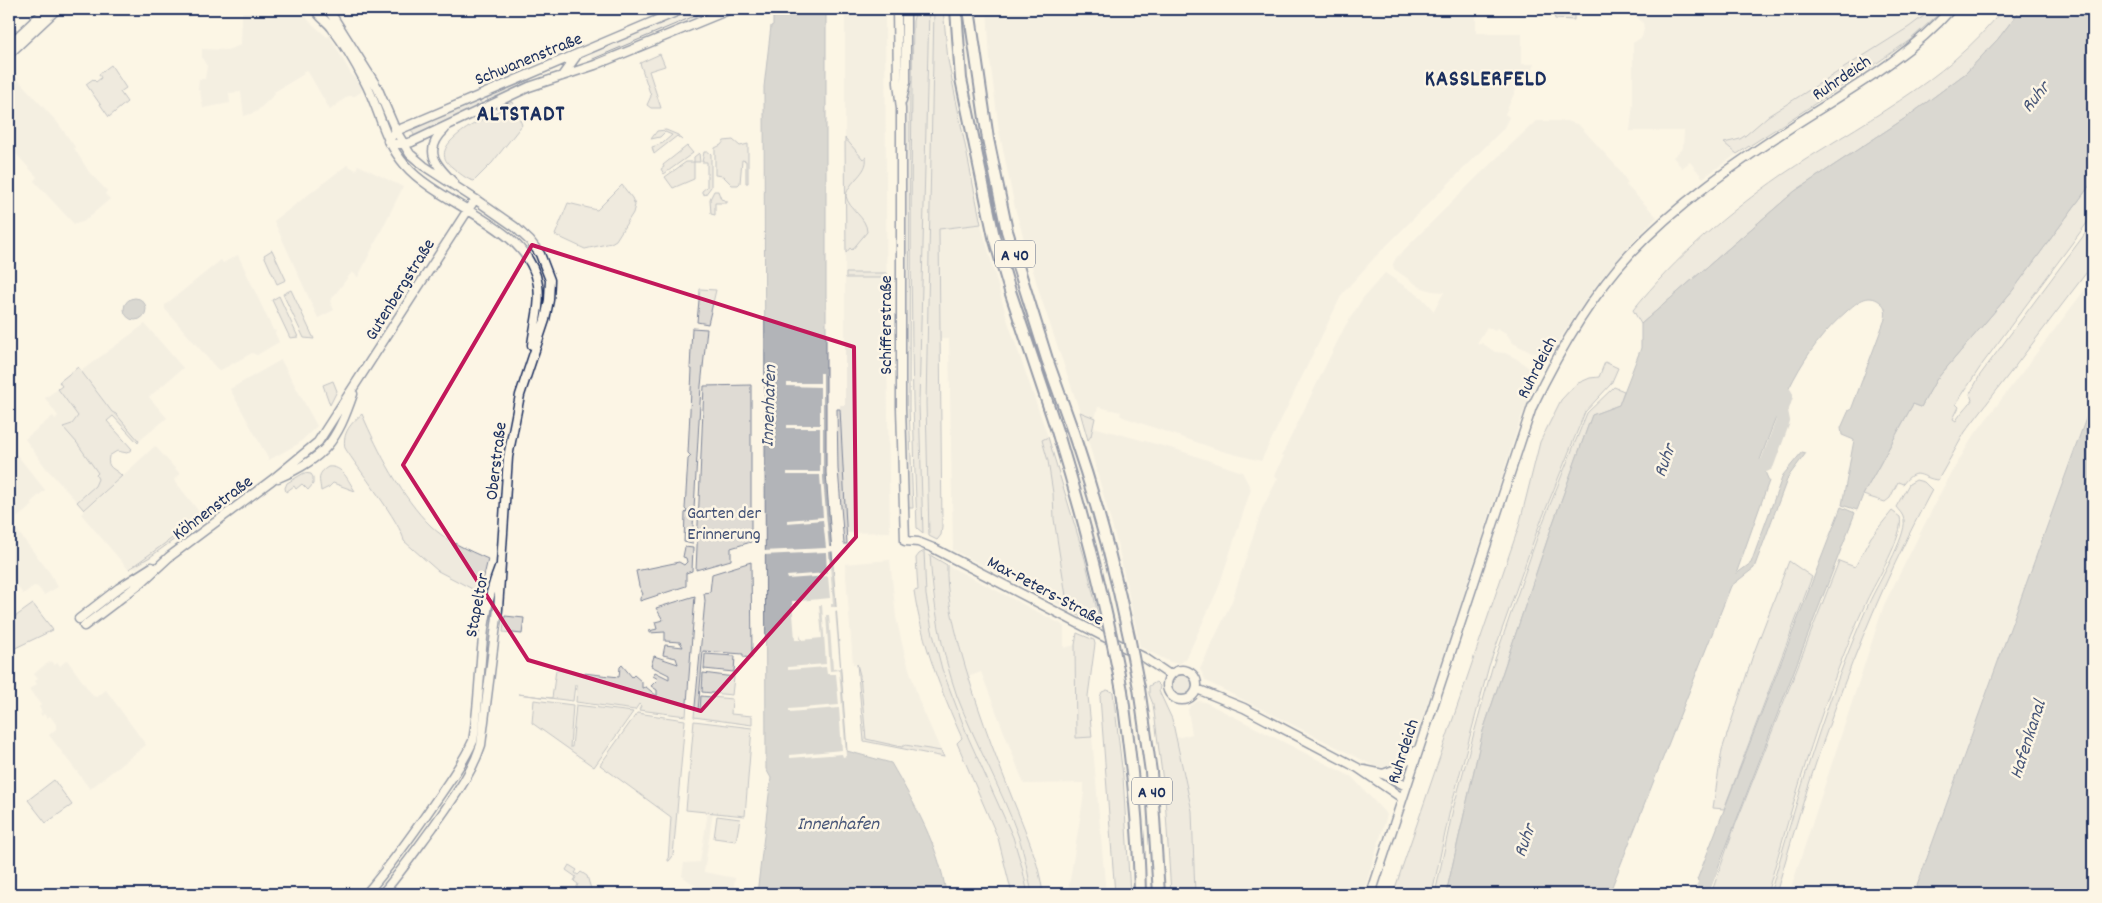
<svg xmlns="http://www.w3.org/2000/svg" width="2102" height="903" font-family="Dekko,sans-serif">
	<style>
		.built { fill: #ece7dc }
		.green { fill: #dfdbd4; stroke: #7d8599 }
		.water { fill: #b2b4b8; stroke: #767f94 }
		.pier { fill: #fcf5e5 }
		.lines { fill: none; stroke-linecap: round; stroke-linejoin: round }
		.river { stroke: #b2b4b8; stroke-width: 14 }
		.secondary-casing { stroke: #1b2f5e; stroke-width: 11 }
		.highway-casing { stroke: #1b2f5e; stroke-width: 14 }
		.secondary { stroke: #fcf5e5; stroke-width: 8 }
		.highway { stroke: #fcf5e5; stroke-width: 10 }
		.tram { stroke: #1b2f5e; stroke-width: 1 }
		.highway-bridge-casing { stroke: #1b2f5e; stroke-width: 14; stroke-linecap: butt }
		.highway-bridge { stroke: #fcf5e5; stroke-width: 10 }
		.marked { fill: none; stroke: #c2185b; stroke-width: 4; stroke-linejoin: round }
		.labels { text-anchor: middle; stroke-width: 5; stroke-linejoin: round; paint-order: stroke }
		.shield { fill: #fcf5e5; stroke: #5e6a86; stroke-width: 1 }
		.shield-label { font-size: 16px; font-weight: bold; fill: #1b2f5e }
		.street-label { font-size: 18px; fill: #1b2f5e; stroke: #fcf5e5 }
		.park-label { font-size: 18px; fill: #425176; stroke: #fcf5e5 }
		.water-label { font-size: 19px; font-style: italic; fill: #485779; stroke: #fcf5e5 }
		.district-label { font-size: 22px; font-weight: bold; letter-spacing: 1px; fill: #1b2f5e; stroke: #fcf5e5 }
	</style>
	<rect width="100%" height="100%" fill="#fcf5e5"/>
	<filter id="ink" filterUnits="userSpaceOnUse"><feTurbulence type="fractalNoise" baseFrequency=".02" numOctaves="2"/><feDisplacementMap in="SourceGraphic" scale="10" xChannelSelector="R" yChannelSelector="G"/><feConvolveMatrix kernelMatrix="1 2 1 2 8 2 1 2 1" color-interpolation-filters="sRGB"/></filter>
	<g filter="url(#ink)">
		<path class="built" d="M245 9H301L309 21 327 37 330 36 351 74 359 82 362 88 361 92 355 96H348L330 110 307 70 303 72 304 74 274 92 275 94 256 112 244 116 241 92 229 93 230 103 203 108 200 91 198 90 199 79H205L207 66 202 58V49L227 50 241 45 242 13Z
			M696 9H718L594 62 590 54Z
			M929 9H934L926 403 929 536 923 533 919 403Z
			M987 9H1476V33H1522V64H1534L1531 72 1526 70 1513 96 1505 114 1509 117 1503 129 1375 257 1342 294 1261 461 1222 451 1123 417 1120 415 1121 412 1098 407 1095 418 1080 412 1041 298 1015 208 999 130 990 60Z
			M1647 9H1933L1909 27 1768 116 1746 135 1740 139 1737 138 1725 143 1737 154 1703 178 1690 162 1682 168 1673 157 1683 148 1684 131H1630L1633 104V43L1642 37 1644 29 1643 23 1635 15Z
			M845 15H885L887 355 890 532 846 533 842 469 840 405H845Z
			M9 70 57 122 75 147 74 148 89 172 107 191 105 194 110 199 83 222 74 224 34 181 37 177 9 146Z
			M1536 121H1567L1579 125 1617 167 1628 183 1626 185 1657 217 1629 246 1599 281 1555 346 1548 353 1541 355 1530 352 1513 343 1506 333 1497 328 1495 331 1487 327 1477 343 1479 345 1482 343 1495 352 1505 353 1517 359 1533 371 1536 377 1535 385 1521 418 1441 665 1416 736 1404 758 1396 763 1389 767H1376L1206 681 1200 669 1232 601 1262 509 1278 478 1274 476 1284 456 1282 455 1344 328 1363 298 1385 273 1421 297 1434 311 1444 292 1432 291 1420 287 1394 269 1393 264 1396 258 1480 174Z
			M347 165 356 170 358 165 403 187 358 277 352 272 330 301 334 310 318 318 274 221Z
			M981 224 1008 322 1048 437 1042 440 1048 461 1053 493 1054 519 1060 559 1071 602 1063 607 953 550 949 339H940L939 229Z
			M238 255 273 330 276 331 275 333 279 342 257 355 252 353 219 371 165 309V305L221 260 223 263Z
			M2093 279V399L1914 894H1789L1884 605 1943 488 1972 438Z
			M145 324 183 368 149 397 167 418 139 441 116 414 112 412 81 371Z
			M281 360 317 426 298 444 269 460 230 389Z
			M58 389 79 416 72 424 63 427 77 443 99 473 98 479 95 486 77 502 46 468 25 439 53 416 55 419 58 416 45 398Z
			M1093 427 1178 450 1242 472 1251 489 1218 589 1186 659 1179 664 1170 662 1140 647 1119 550 1088 440 1091 436Z
			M9 445 45 490 31 502 33 505 14 520 17 524 15 528 50 573 58 587 44 595 38 587 34 586 23 594 9 575Z
			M155 446 180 474 174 480 204 518 137 568 128 569 81 514Z
			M924 551 930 555 932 594 948 667 958 697 1018 835 1027 866 1032 894H1028L1022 867 1013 837 968 737 942 669 932 630 926 595Z
			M890 560 896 617 904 652 919 701 941 751 902 747 866 739 860 675 857 664H853L845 564Z
			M947 565 1061 624 1064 627V648L1075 645 1076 738 1092 737 1106 894H1073L1068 892 1084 794V783L1024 784 981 672 968 677 953 622 948 588Z
			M67 660 93 696 97 697 106 690 146 745 90 789 49 735 56 729V724L50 716 47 718 44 714 42 716 40 713 42 712 39 707 41 705 29 689 37 684 35 681 38 679 34 674 42 667 51 661 54 665 58 663 60 666Z
			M1198 701 1205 702 1352 777 1387 815 1363 894H1195L1192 811 1177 738 1192 734 1188 710 1190 706Z
			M708 812H713L704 872 735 878 733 894H707L682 876 684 863 700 862Z"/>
		<path class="green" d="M916 9H929L919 403 923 533 917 528C910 359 910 190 913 21Z
			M934 9H943L948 60 981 224 939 229 942 527 941 535 937 540 929 536 926 403Z
			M1553 9H1574V20L1555 19Z
			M1933 9H1944L1910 40 1864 72 1737 154 1724 143 1740 139 1746 135 1768 116 1909 27Z
			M2003 9H2021L1998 39 1966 73 1907 117 1795 191 1641 324 1633 310C1676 257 1726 214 1782 175 1859 123 1945 84 2003 9Z
			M660 54 665 66 649 71 661 108H651L647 105 651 96 640 63Z
			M111 65 126 88 120 92 127 102 109 117 86 84 93 79 96 82 101 78 99 74Z
			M528 78 530 81 488 101 486 95Z
			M908 90H910L909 408 913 508H908L905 408 903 120Z
			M476 100 477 102 480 101 482 104 415 137 411 129Z
			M513 102 522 125 492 163 474 181C467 180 458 172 452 167 422 144 489 117 504 108L503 105Z
			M666 130 678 135 682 140 677 136 654 154 652 147 663 143 672 135 665 132 660 137 651 139 657 131Z
			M845 138 863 159 866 157C869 173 848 181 846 196 849 210 867 217 867 232L852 250 850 248 846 253Z
			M733 140 740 146 748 144V183H746V161L742 160 740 183 738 185H732L723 176 715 175V148L721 145 724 141Z
			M687 146 693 153 664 174 661 169 664 167 663 165Z
			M704 152H709L711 154V187L705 195 702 193V191L707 187V162H702Z
			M699 153 700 162H694V179L673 188 665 177 686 162H694V157Z
			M2093 181V215L1983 363 1956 404 1959 407 1953 419 1956 421C1961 412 1967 408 1972 400L1970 394 1980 375 2093 223V264L1965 432 1938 480C1922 479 1917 465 1903 484L1898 482 1890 498 1885 502 1863 495 1913 404 1921 407 1936 380 2013 290Z
			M622 185 632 198 635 205 633 213 616 240 611 243 585 249 555 235 568 203 597 210Z
			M714 191H718L721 199 727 201V203H715V215L711 214 710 199Z
			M272 250 286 280 277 284 264 255Z
			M846 273H886L887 278H846Z
			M700 289 716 290 708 324 697 322Z
			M291 290 314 339 304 338 283 294Z
			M279 296 298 337 290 338 272 300Z
			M692 328 707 329 701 386 692 544 684 542 685 513 687 511 685 509 688 459 691 456 688 453 692 369H690Z
			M1605 362 1618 368 1611 384 1585 412 1537 531 1489 666 1450 810 1432 894H1393L1519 526 1540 442 1561 400 1576 384 1590 378 1599 377Z
			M78 367 112 412 116 414 139 441 138 443 113 416 107 421 132 449 127 453 117 451 109 456C106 469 115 468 122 476L84 510 77 502 95 486 98 479 96 475 98 473 77 443 63 427 72 424 78 416 58 389 62 386 59 382Z
			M333 381 337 391 330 405 323 385Z
			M751 385V542L731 548V560L696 570 704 386Z
			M1614 387 1624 391 1619 405 1592 415 1552 526 1483 731 1446 894H1435L1453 809 1492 668 1539 532 1587 413Z
			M837 409H840L847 544H844L838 469Z
			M1080 412 1095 418 1091 436 1088 440Z
			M362 414C378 451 402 498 431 526 446 541 468 550 488 559L480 593 438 571 404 541C402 524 356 466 345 448 342 433 351 423 362 414Z
			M1048 437 1085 559 1101 627 1063 607 1071 601 1066 596 1054 519 1053 493 1048 461 1042 440Z
			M328 467C343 465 348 481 355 491L333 483 329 487 321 491C320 480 316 474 328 467Z
			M304 473 311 474 313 477V484L308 490 302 484 296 489 294 486 286 492 285 488 287 483Z
			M1916 480 1924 482 1932 490C1863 618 1815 754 1776 894H1770C1798 796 1827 697 1869 603 1877 585 1907 536 1904 520 1903 514 1899 511 1896 507L1909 484Z
			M1892 511 1900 517C1905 534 1875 583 1867 600 1824 693 1795 797 1767 894H1711L1733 831 1839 561 1855 567 1871 537Z
			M201 514 204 518 150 557 129 569 185 529Z
			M685 547 693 548 692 571 686 573V586L640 601V598L643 594 639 586 636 571 679 562 684 565 687 562 686 558 683 557Z
			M924 551 926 595 932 630 942 669 968 737 1013 837 1022 867 1028 894H1012L998 838 957 743 962 738C941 691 922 643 914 591L918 590 916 558 919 554Z
			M930 555 947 565C946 593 953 621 960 648 974 699 993 750 1013 800 1025 830 1039 861 1043 894H1032C1028 874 1025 855 1018 835 1001 788 975 743 957 696 941 650 933 603 930 555Z
			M1789 561 1812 577 1724 809 1713 808 1722 750 1753 655Z
			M751 562 752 658 743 657V654L703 651 698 711H700L701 696 732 699 731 714 752 716V725L694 717 705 601 704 593 710 592 712 574Z
			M695 596 686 716 639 710 641 706 639 704 635 710 576 702 577 685H575L573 701 518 694 552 698 556 670 619 677 620 667 622 665 632 677 634 675 642 682V688L646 687 657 696V690L651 686 658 679 653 676 655 672 669 679V675L651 666 654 656 678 664 676 658 663 655 665 645 683 647 680 642 665 641V632L649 633V631L657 629 655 622 663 620 656 608Z
			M33 604 53 630 9 651V621Z
			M505 616 524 618 522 634 503 632Z
			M1077 633 1094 640 1095 644 1088 696 1092 737 1076 738 1075 645Z
			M705 654 735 656 734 672 704 669Z
			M857 664 860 675 866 739 902 747 905 745 941 751 944 757 864 741Z
			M703 673 734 677 732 695 702 692Z
			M1172 685a10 10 0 1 1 20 0a10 10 0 1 1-20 0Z
			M1156 682 1160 686 1159 691 1172 719 1192 811 1195 894H1171L1165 797 1153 704 1149 694V686Z
			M1107 690 1113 692 1123 776 1130 894H1115L1100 697 1102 692Z
			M534 700 573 705 570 747H572L576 705 633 712 594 767 532 723Z
			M637 713 685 720 673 856 669 861H668L671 817 600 765Z
			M694 721 752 728 745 816 686 810Z
			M54 780 72 805 46 823 28 800Z
			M717 816 740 819 736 841 714 838Z
			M569 865 577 870 575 873 578 875 581 872 587 876 591 889 587 894H574L578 884 574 881 576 877 566 870Z"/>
		<path class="water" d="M773 9H778V15H788L787 9H806L809 12 812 9H826V473L847 751 891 763C914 803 940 848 946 894H757L771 778 766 769 764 87 771 26 773 25Z
			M2021 9H2093V181L2013 290 1936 380 1921 407 1913 404 1863 495 1857 510 1842 505 1854 440 1842 435 1841 428 1849 410H1851L1885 319C1886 312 1886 306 1880 302 1868 292 1856 303 1847 311 1800 352 1781 402 1760 460L1769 481 1736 574 1751 563 1783 475 1802 452 1806 453 1788 477 1754 568 1731 586 1609 894H1446L1483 731 1552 526 1592 415 1619 405 1641 348V324L1795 191 1907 117 1966 73 1998 39Z
			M124 309a11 11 0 1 1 22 0a11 11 0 1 1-22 0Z
			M2093 399V894H1914Z
			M1841 507 1855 513 1711 886 1697 880Z"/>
		<path class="pier" d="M820 373H823V478L829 547H834V551L829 552 833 604H831V607H839V610L835 611 840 668 833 669 829 615H826L830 671 839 670 846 756 843 757 842 754 790 758V755L842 750 839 708 789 712V709L839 705 836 674H827L826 667 788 670V667L826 664 822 605H819L822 638 802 640 800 635V640H795L792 601H797L799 605V601L830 598 828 576 788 579 787 576 827 573 826 552 763 555V551L826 548 823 520 787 523V520L823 517 820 475H787V472H820V428H787V425H820V387L787 386V383H820Z"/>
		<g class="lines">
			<path class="river" d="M1763 466 1767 464 1783 421 1781 411 1786 396 1785 394
				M1701 894 1711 867"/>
			<defs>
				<path id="secondary" d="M315 9C319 17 327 21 332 28 344 44 355 62 364 80 380 109 382 138 405 165 440 206 530 226 538 285 541 305 534 326 532 345
					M328 9 377 87 396 131 410 154 424 166 475 199 515 227 530 241 540 254 550 280 549 300 545 320 520 395 508 457 498 609 481 745C471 776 451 801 433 827 416 850 400 873 382 894
					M897 9 898 83 901 109V408L905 541 918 542 933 548 1145 658 1170 675
					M9 45 47 9
					M9 54 57 9
					M562 76 577 55
					M902 100 906 82V9
					M445 129C422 151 436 165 454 183
					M388 141 396 131 683 9
					M389 143 404 144 412 142 529 87 595 65 731 9
					M278 478C325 458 337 441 353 394
					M79 619 119 588 152 567
					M84 626 142 582 169 557 272 480 318 442 475 199
					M1167 685a15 15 0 1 1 30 0a15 15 0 1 1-30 0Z
					M1197 689 1244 708 1358 768 1402 798
					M1364 770 1383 774 1406 786
					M1383 774 1399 768 1417 750
					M366 894C391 865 413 834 435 802 449 782 463 763 473 741 483 684 477 622 499 568
					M1371 894 1532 407C1558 353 1589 298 1630 254 1678 203 1735 164 1793 126 1847 91 1908 58 1951 9"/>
				<path id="highway" d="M956 9 961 79 994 237 1010 291 1058 434
					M969 9 988 139 1007 231 1047 359 1072 429
					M1139 688 1151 772 1159 894
					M1122 691C1131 759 1139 826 1140 894"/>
			</defs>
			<use href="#secondary" class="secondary-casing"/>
			<use href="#highway" class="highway-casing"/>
			<use href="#secondary" class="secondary"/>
			<use href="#highway" class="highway"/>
			<path class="tram" d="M593 59 711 9"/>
			<defs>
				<path id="highway-bridge" d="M1072 429C1101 514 1123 599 1139 688
					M1058 434C1084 519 1106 603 1122 691"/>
			</defs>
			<use href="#highway-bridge" class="highway-bridge-casing"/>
			<use href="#highway-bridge" class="highway-bridge"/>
		</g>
	</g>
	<path d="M0 0H2102V903H0ZM532 245 854 347 856 537 701 711 528 660 403 465Z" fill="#fcf5e5" fill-opacity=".55" fill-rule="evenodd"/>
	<path class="marked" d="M532 245 854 347 856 537 701 711 528 660 403 465Z"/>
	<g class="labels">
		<g class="shield">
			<rect x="995" y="240.5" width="40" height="27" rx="4"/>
			<rect x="1132" y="777.5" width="40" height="27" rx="4"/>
		</g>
		<g class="shield-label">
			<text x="1015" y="260">A 40</text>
			<text x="1152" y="797">A 40</text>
		</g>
		<g class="street-label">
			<text transform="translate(528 58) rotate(-22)" y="6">Schwanenstraße</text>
			<text transform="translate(1841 77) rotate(-34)" y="6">Ruhrdeich</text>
			<text transform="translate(399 289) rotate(-58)" y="6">Gutenbergstraße</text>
			<text transform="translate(885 325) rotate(-90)" y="6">Schifferstraße</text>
			<text transform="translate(1536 367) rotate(-63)" y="6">Ruhrdeich</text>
			<text transform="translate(495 461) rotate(-83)" y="6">Oberstraße</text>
			<text transform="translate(212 507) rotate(-37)" y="6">Köhnenstraße</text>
			<text transform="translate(1046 590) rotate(28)" y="6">Max-Peters-Straße</text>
			<text transform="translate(476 605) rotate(-79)" y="6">Stapeltor</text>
			<text transform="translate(1402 751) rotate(-72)" y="6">Ruhrdeich</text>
		</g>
		<g class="park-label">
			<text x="724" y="518">Garten der<tspan x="724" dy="21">Erinnerung</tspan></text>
		</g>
		<g class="water-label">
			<text transform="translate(2034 96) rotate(-51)" y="7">Ruhr</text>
			<text transform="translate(767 406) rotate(-88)" y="7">Innenhafen</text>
			<text transform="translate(1663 460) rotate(-70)" y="7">Ruhr</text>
			<text transform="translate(2026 739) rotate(-72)" y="7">Hafenkanal</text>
			<text x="838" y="829">Innenhafen</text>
			<text transform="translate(1523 840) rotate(-70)" y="7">Ruhr</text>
		</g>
		<g class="district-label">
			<text x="1486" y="85">KASSLERFELD</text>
			<text x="521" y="120">ALTSTADT</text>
		</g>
	</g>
	<rect width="2102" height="903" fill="none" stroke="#fcf5e5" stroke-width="30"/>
	<rect x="15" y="15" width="2072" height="873" fill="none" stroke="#1b2f5e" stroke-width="2" filter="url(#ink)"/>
</svg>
